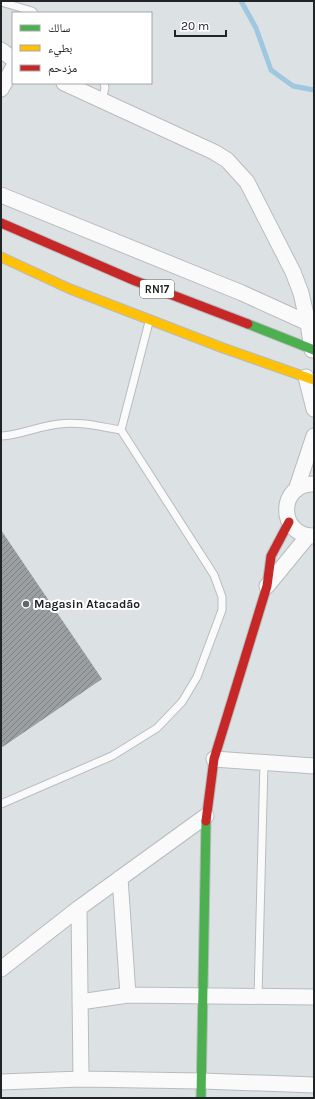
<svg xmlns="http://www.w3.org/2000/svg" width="315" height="1099" font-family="Karla,'Noto Naskh Arabic',sans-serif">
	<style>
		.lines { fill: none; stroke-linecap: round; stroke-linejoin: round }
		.stream { stroke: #9ec7e0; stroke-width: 5 }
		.building { fill: url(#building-hatch) }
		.lane-casing { stroke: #b8bcbf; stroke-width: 9 }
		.street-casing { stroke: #b8bcbf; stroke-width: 17 }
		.fast-casing { stroke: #b8bcbf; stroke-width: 11 }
		.slow-casing { stroke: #b8bcbf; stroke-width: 11 }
		.jam-casing { stroke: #b8bcbf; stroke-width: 11 }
		.lane { stroke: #fafafb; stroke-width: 7 }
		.street { stroke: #fafafb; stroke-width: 15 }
		.fast { stroke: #4caf50; stroke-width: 9 }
		.slow { stroke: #ffc107; stroke-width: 9 }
		.jam { stroke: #c62828; stroke-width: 9 }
		.poi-dot { fill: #626669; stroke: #fff; stroke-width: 1.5 }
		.labels { text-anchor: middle; stroke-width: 4; stroke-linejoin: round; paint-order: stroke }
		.shield { fill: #fff; stroke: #636668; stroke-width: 1 }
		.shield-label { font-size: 11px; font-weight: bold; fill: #202427 }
		.poi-label { font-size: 12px; font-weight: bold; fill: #202427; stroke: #fff; text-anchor: start }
	</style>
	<defs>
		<pattern id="building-hatch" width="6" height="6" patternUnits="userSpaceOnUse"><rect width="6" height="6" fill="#9b9fa1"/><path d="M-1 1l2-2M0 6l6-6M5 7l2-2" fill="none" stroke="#7e8183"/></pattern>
	</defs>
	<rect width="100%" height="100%" fill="#dce1e4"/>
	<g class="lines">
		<path class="stream" d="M241 1 256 28 271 70 293 86 314 90"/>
	</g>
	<path class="building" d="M1 530 102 679 1 748Z"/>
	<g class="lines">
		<defs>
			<path id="lane" d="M1 2 32 11 34 13
				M102 100 105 88 104 83
				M1 436C21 435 39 426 59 424 79 421 101 427 121 430
				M1 804 112 756 157 728 182 702 197 677 222 610V597L214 575 121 430 149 322
				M258 996 264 762"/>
			<path id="street" d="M1 50 13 59
				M64 83 214 152 227 160 247 182 293 272 301 293 308 323
				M1 89 13 68
				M1 195 242 293 308 323 312 350
				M306 377 314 409
				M314 484C278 483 277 536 314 536
				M296 490 314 436
				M267 586 308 536
				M214 759 314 766
				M120 878 128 995
				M79 908 81 1079
				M1 969 79 908 206 816
				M80 1002 128 995 314 997
				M1 1082 81 1079 202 1081 314 1085"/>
			<path id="fast" d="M248 324 314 350
				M201 1098 206 821"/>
			<path id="slow" d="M1 257 70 289 223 348 314 380"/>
			<path id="jam" d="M1 223 133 280 248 324
				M206 821 214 759 267 586 271 556 289 522"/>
		</defs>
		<use href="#lane" class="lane-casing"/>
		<use href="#street" class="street-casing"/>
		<use href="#fast" class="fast-casing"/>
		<use href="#slow" class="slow-casing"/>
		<use href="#jam" class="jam-casing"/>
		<use href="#lane" class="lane"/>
		<use href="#street" class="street"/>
		<use href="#fast" class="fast"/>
		<use href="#slow" class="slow"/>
		<use href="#jam" class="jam"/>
	</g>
	<circle class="poi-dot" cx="26" cy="604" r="4"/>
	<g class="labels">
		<rect class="shield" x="140" y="280" width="34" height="18" rx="3"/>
		<g class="shield-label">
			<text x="157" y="293">RN17</text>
		</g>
		<g class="poi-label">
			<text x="34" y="608">Magasin Atacadão</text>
		</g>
	</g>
	<rect width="315" height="1099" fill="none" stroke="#202427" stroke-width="4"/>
	<rect x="12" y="12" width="140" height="72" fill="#ffffff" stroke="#a6a7a9"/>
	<rect x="20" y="25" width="20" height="6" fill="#4caf50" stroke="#a6a7a9"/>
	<text x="48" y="32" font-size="12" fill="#202427">سالك</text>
	<rect x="20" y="45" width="20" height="6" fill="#ffc107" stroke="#a6a7a9"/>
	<text x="48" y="52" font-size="12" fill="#202427">بطيء</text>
	<rect x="20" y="65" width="20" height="6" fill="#c62828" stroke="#a6a7a9"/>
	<text x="48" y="72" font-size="12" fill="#202427">مزدحم</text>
	<path d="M175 30v6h51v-6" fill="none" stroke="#202427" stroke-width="2"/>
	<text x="181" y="30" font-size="12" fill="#202427" stroke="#ffffff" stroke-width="3" paint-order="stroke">20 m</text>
</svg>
